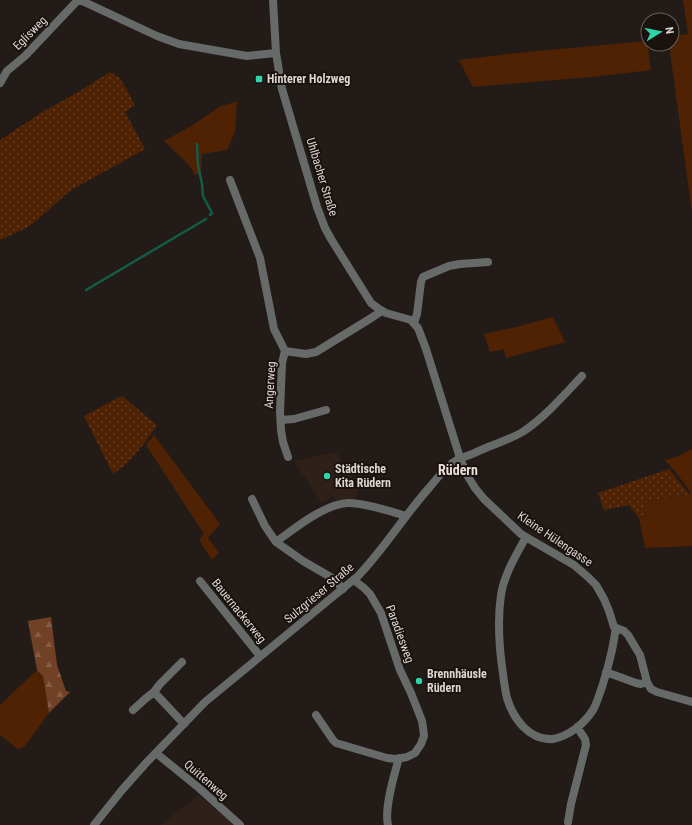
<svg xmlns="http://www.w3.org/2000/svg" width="692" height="825" font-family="'Roboto Condensed',sans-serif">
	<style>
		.built { fill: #2e2119 }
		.green { fill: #4f2204 }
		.forest { fill: url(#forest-firs) }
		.garden { fill: url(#garden-dots) }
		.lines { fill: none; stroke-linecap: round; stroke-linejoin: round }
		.stream { stroke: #115d49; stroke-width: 2.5 }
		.minor { stroke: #666b69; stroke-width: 8 }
		.tertiary { stroke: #666b69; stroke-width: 8 }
		.poi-dot { fill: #30d4a9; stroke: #1a120e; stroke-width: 1.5 }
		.labels { text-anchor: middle; stroke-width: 4; stroke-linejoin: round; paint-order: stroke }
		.street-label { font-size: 12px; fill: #dcd6d3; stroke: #1a120e }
		.poi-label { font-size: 12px; font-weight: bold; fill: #dcd6d3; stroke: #1a120e; text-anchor: start }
		.quarter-label { font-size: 14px; font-weight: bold; fill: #eaded8; stroke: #1a120e }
	</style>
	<defs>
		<pattern id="forest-firs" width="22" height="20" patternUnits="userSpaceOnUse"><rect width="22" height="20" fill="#714125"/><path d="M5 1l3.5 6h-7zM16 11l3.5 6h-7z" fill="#855c44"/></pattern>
		<pattern id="garden-dots" width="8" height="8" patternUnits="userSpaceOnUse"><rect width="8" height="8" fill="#4f2204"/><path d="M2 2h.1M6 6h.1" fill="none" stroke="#684128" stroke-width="1.8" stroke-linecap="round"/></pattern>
	</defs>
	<rect width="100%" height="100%" fill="#231b17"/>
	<path class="built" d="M336 452 354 480 352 482 358 490 355 501 338 503 333 496 322 503 294 461Z
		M199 795 235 825H160L181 809Z"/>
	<path class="green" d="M683 0H692V213L669 44H672V36L688 34Z
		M647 41 651 70 602 76 473 87 459 60 516 53Z
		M237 101 235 132 227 150 202 154 201 173 195 175 189 165 164 141 191 126 221 106 232 103Z
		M553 317 565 342 506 358 504 349 490 352 484 334 520 326Z
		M154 435 220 524 208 538 219 553 212 560 199 540 204 534 146 445Z
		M692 449V546L645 548 639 518 647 517 644 502 689 494 691 493 678 475 665 460 676 457Z
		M37 670 43 676 49 713 24 747 22 748 18 749 0 735V705Z"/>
	<path class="forest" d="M51 617 57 665 66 691 70 692 49 713 43 676 37 670 28 621Z"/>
	<path class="garden" d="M110 72 120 78 135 105 125 112 145 149 71 190 36 221 26 228 0 240V140L44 111 80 91Z
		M122 396 157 425C145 443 131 462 113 474L84 416Z
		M669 469 689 494 644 502 647 517 639 518 629 505 604 510 598 493Z"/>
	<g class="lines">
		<path class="stream" d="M197 144 198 165 202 184 203 196 211 211 212 213 210 215
			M86 290 206 219"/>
		<path class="minor" d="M80 0 157 36 179 44 247 56 276 53
			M273 0 276 53 282 89 317 207 325 228 331 239 371 303 379 309 386 313 411 320 418 328 426 349 460 458 467 475 475 488 484 499 521 534 531 540 574 565 588 577 596 585 604 599 609 611 614 627 624 631 628 635 640 655 647 682 651 689 657 692 692 702
			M0 83 7 71 25 56 78 0
			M230 180 260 258 274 329 285 351
			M414 323 417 314 421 282 423 277 449 266 460 264 488 262
			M285 351 306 354 316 352 368 320 382 311
			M285 351 282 363 280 412 281 430 283 442 288 457
			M281 420 294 419 326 410
			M460 458C470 456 478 451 488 447 501 442 513 438 524 431 546 416 564 395 582 376
			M252 499 265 526 276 542 303 561 334 579 343 589
			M526 537C516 555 504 575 501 595 497 622 499 647 503 674 504 682 505 690 507 698 513 718 529 741 553 739 569 736 584 724 593 710 597 703 599 695 602 687 605 677 608 668 610 658 613 648 614 638 616 628
			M276 542C295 528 326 503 349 503 365 503 390 511 406 516
			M200 581 260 656
			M606 672 636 683 641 684 647 682
			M154 692 184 724
			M133 710 145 699 154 692 160 684 182 662
			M316 715 333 740 336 743 387 758 396 759 407 757 415 753 421 744 424 736 423 727 422 721 411 693 400 670 381 613 370 594 364 588 354 580
			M156 753 199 788 240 825
			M568 822 571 804 586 745 585 739 577 727
			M388 825C384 809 394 775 399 758"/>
		<path class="tertiary" d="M94 825 122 790 146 763 205 702 358 576C384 549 404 516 429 488 439 476 446 466 460 458"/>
	</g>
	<g class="poi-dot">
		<rect x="255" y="75" width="8" height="8" rx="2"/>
		<circle cx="327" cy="476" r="4"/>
		<circle cx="419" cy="681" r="4"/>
	</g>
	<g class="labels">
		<g class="street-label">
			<text transform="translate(30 33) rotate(-45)" y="4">Eglisweg</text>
			<text transform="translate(322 177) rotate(73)" y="4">Uhlbacher Straße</text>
			<text transform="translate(270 385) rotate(-87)" y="4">Angerweg</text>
			<text transform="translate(555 539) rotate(34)" y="4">Kleine Hülengasse</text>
			<text transform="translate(319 593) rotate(-40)" y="4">Sulzgrieser Straße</text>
			<text transform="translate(239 611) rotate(51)" y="4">Bauernackerweg</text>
			<text transform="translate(400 634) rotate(70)" y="4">Paradiesweg</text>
			<text transform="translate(206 780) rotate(41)" y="4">Quittenweg</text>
		</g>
		<g class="poi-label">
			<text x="267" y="83">Hinterer Holzweg</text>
			<text x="335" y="473">Städtische<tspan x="335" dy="14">Kita Rüdern</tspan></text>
			<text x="427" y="678">Brennhäusle<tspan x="427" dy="14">Rüdern</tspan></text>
		</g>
		<g class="quarter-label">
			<text x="458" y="475">Rüdern</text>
		</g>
	</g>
	<g transform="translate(660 32) rotate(80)"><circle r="19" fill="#1a120e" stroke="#68605d"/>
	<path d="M0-3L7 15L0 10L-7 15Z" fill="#30d4a9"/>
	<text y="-6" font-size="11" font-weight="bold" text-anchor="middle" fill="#dcd6d3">N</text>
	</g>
</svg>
